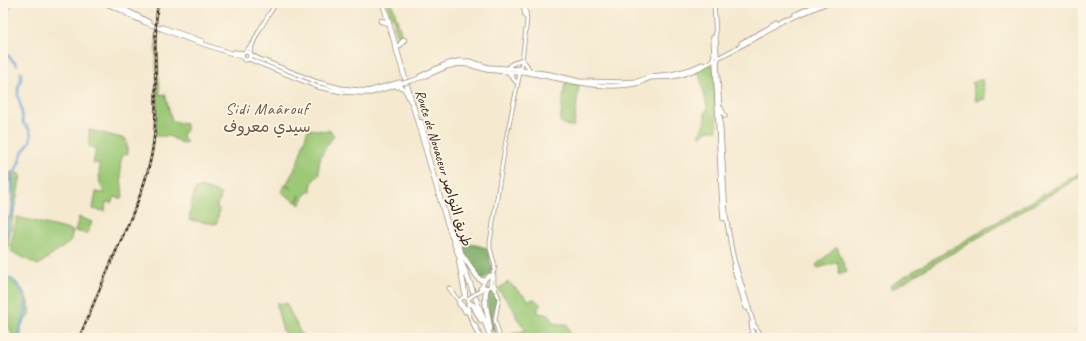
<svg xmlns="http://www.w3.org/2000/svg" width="1086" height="341" font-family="Caveat,'Playpen Sans Arabic',sans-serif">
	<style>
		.green { fill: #9bc976; stroke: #6b7a4a }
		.forest { fill: #7cad67; stroke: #5c6c42 }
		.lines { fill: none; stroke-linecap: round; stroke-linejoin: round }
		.river { stroke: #66a0d6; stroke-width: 2.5 }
		.secondary-casing { stroke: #988a77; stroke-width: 4.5 }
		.primary-casing { stroke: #988a77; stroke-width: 5 }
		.highway-casing { stroke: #988a77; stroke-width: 6 }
		.secondary { stroke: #fff; stroke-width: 3 }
		.primary { stroke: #fff; stroke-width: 3.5 }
		.highway { stroke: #fff; stroke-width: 4.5 }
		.rail-casing { stroke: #3b2a1e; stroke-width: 2.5 }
		.rail { stroke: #fcf5e5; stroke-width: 1; stroke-dasharray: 3; stroke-linecap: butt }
		.secondary-bridge-casing { stroke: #988a77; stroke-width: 4.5; stroke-linecap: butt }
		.primary-bridge-casing { stroke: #988a77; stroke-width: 5; stroke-linecap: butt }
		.secondary-bridge { stroke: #fff; stroke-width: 3 }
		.primary-bridge { stroke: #fff; stroke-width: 3.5 }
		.labels { text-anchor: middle; stroke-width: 3.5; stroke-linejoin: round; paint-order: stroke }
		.street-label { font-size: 14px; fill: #3b2a1e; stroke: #fcf5e5 }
		.quarter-label { font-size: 16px; letter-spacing: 1px; fill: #725044; stroke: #fcf5e5 }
	</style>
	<rect width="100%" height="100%" fill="#fcf5e5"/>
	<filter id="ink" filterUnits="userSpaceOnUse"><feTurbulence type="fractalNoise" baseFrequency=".025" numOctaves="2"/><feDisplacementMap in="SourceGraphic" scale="8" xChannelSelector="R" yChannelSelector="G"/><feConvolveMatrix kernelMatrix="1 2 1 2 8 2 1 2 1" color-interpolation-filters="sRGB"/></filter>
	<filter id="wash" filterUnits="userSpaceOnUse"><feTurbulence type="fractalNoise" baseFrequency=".012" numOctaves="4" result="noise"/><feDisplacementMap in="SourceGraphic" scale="16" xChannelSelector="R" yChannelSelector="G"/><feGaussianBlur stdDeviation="0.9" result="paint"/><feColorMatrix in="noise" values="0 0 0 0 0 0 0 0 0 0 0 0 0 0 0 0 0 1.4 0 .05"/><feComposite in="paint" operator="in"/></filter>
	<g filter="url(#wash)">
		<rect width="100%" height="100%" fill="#f5e9d0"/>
		<path class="green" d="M388 3H392L403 39 399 40C396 33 395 29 394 21 394 16 393 20 391 16 389 12 389 7 388 3Z
			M157 29 163 30 161 33 158 32 157 50 160 95 165 94 172 121 186 124V130L182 135 187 142 182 143 169 136H155L157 113 156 49Z
			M709 65H711L714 68 717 130H709L700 137V132L705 122V111L708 110 699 73 695 72Z
			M982 79 985 99 976 101 972 83Z
			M565 82 579 85 574 126H568L560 122Z
			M308 129 328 131 330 130 334 136C325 147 317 159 319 174 313 180 311 183 311 191L307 192 300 205 297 203 300 195 296 202 281 192 285 185 292 189 286 185 297 164Z
			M89 130 126 139 128 154 123 155 120 164 123 198H118L115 197 111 203 106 202 105 211 93 209 96 192 105 193C98 185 99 174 100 164L93 163 96 149 89 146Z
			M1083 171V175L892 289 890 285Z
			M10 172 21 174 8 245V251L3 255V229H4L6 219 11 215 12 204Z
			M201 187 221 194 220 201H218L217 208 219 209 217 223 215 224 189 220 191 205 195 190Z
			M17 217 73 231 70 242 38 265 12 252 11 244Z
			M79 217 92 222 87 234 75 231Z
			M837 247 847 272 839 275 838 262 818 268 816 265Z
			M3 267 4 274C22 286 27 291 30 314L21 326V338H3V337L12 336 10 328 3 327Z
			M508 282 529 300 535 299 541 305 538 308V313L550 315 554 324H567L571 338H513L512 334 526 330 516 317 515 311 498 289Z
			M277 303 284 304 286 303 303 338H285L277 308Z"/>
		<path class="forest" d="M460 241 487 248C489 256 496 270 487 277 485 279 483 279 481 280L467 261Z
			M489 289C503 295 494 305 493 316 492 322 494 327 496 333H494L490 323 486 292Z"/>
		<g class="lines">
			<path class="river" d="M11 3C5 12 2 39 5 50 6 56 13 60 17 65
				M3 236 7 234 8 227 7 221 12 214 13 206 12 192 13 188 12 175 16 170 23 151 30 142 31 136 30 130 23 123 21 107 18 96V88L21 79V72
				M3 277C10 277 15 281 19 287 28 299 28 309 22 323 20 328 18 332 18 338"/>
		</g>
	</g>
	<g filter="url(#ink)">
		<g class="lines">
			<defs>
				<path id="secondary" d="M523 5 525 17
					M246 51 251 45
					M250 53C254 36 267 18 276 3
					M521 69 527 20 525 3
					M494 275V284L496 289
					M491 285 497 293 499 298 495 320 500 338
					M449 288 458 300 459 305 464 309 465 312
					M480 288 483 285V281L490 275
					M480 291 485 287 488 288 490 286 491 278 494 271 495 266 490 248V242L507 134 520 73
					M468 299 466 298 463 297 460 300V303L466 308 479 338
					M470 314 468 304 469 302 468 299 472 296
					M475 324 481 338"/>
				<path id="primary" d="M104 3 123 11 130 16 144 22 185 38 242 57
					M113 3 149 22
					M714 3 717 56 718 58 717 63 726 216 731 246 734 260 754 325 759 332 758 338
					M796 14 820 3
					M162 27 202 41
					M741 43 778 23
					M242 56a4 4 0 1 1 8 0a4 4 0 1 1-8 0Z
					M234 52 243 53
					M250 54 257 58 317 82 340 88 368 91 375 89 400 82
					M713 58 714 56 713 37
					M718 58 795 17 827 3
					M249 59 318 87 342 92 360 93H371L403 83
					M522 60 526 64 530 71
					M715 60 721 188 723 219
					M508 69 510 65 520 60
					M508 72 516 82
					M517 72V70L519 68 521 70 550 74 579 81 623 82 638 81 652 76 672 74 691 69 702 64
					M420 76 446 64 458 61H469L488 67 517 69
					M411 81 426 76 446 67 458 64 470 65 487 70 518 73 523 72C559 78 602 92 639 83 643 82 646 79 650 78 657 77 665 78 672 77 687 75 701 67 714 60
					M397 87C405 85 407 95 410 101
					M721 108 725 116
					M733 266 746 308
					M751 323 752 329V334L755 338"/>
				<path id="highway" d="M383 3 447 222 456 248 491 338
					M381 21 389 23
					M399 46 404 40
					M421 122 428 147
					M454 231 461 252
					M461 253 479 279 484 281
					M459 261 465 293V297
					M487 288C482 298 489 318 490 329
					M469 303 473 305 481 320"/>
			</defs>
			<use href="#secondary" class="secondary-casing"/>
			<use href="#primary" class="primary-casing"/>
			<use href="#highway" class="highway-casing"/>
			<use href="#secondary" class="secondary"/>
			<use href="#primary" class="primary"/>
			<use href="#highway" class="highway"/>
			<defs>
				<path id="rail" d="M79 338C92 308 104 278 117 249 132 216 148 182 153 146 160 98 151 50 158 3"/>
			</defs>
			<use href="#rail" class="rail-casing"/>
			<use href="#rail" class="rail"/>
			<defs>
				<path id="secondary-bridge" d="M472 296 480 291"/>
				<path id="primary-bridge" d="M403 83 411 81"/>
			</defs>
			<use href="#secondary-bridge" class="secondary-bridge-casing"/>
			<use href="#primary-bridge" class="primary-bridge-casing"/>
			<use href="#secondary-bridge" class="secondary-bridge"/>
			<use href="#primary-bridge" class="primary-bridge"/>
		</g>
	</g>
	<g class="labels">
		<g class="street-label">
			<text transform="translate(444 168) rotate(73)" y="5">Route de Nouaceur طريق النواصر</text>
		</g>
		<g class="quarter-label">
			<text x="267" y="114">Sidi Maârouf<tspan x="267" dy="18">سيدي معروف</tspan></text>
		</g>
	</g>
	<rect width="1086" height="341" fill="none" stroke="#fcf5e5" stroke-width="16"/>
</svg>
